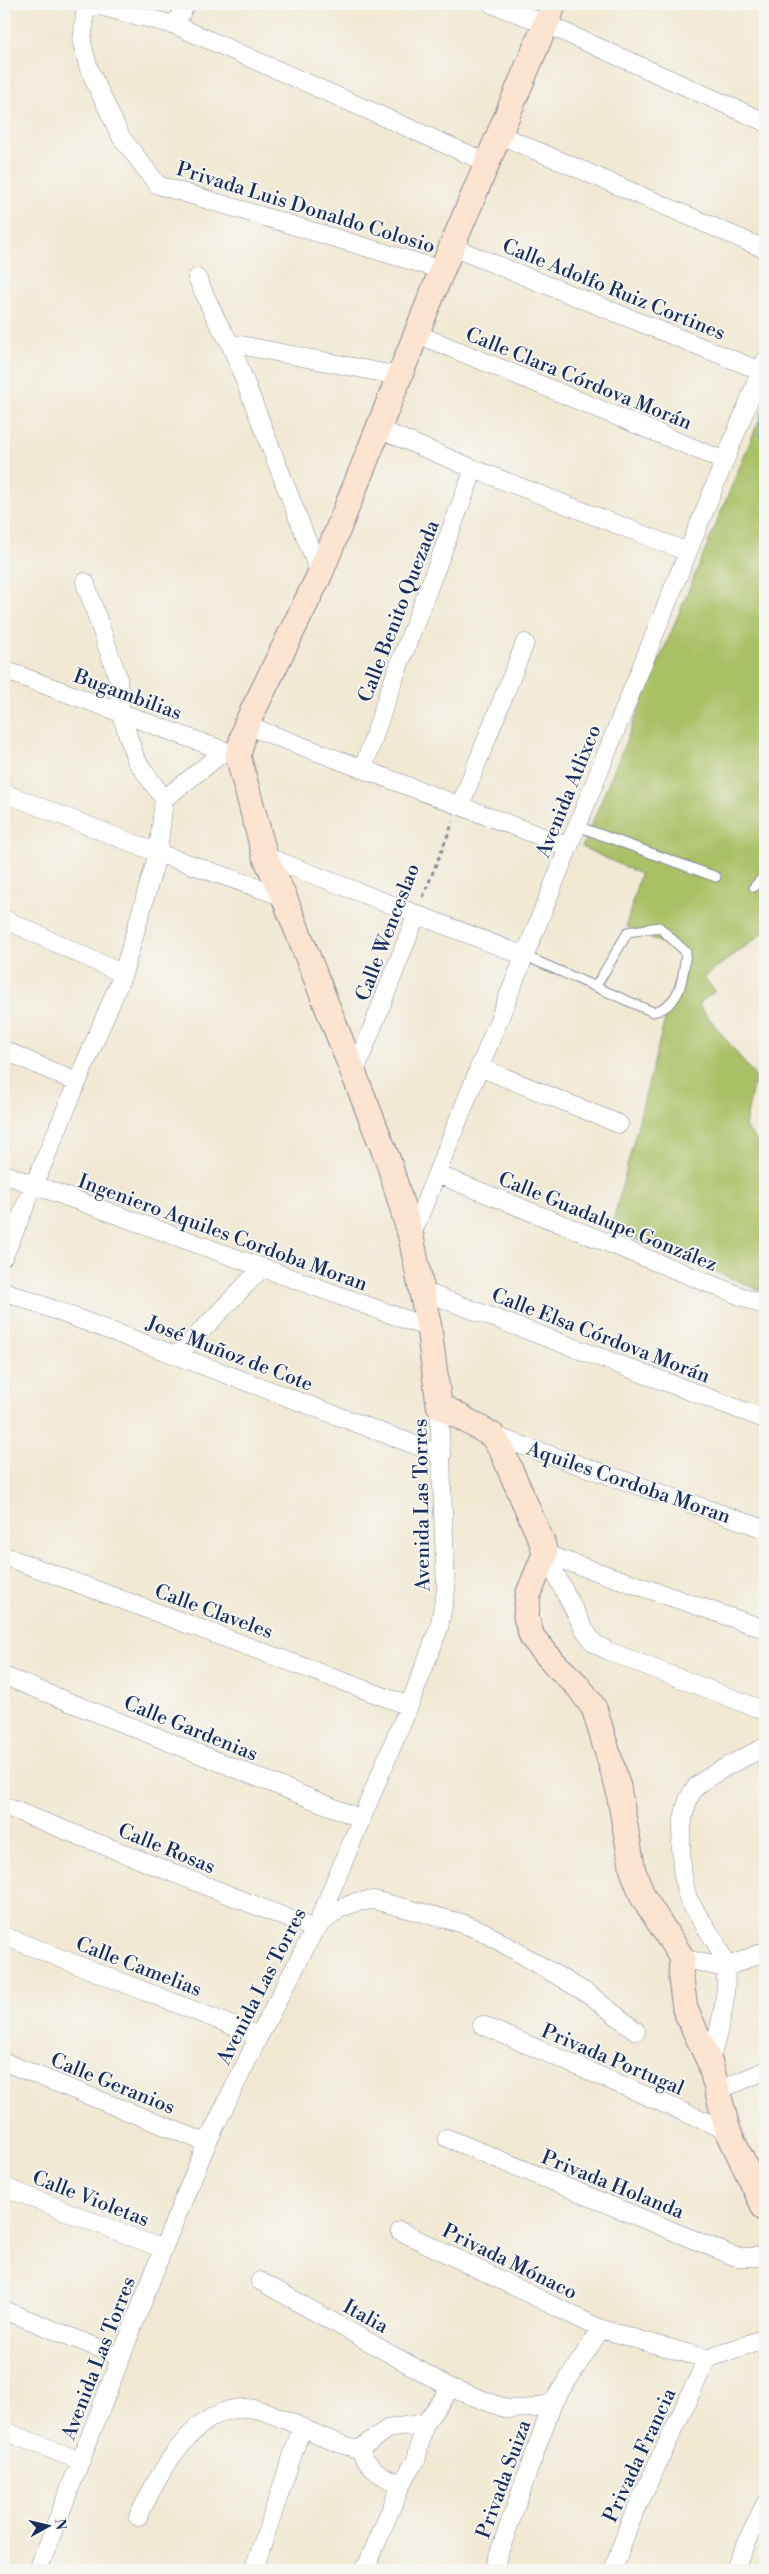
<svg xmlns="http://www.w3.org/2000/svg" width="769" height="2574" font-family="'Libre Bodoni',serif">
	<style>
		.green { fill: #aac065; stroke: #627862 }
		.water { fill: #81b2ed; stroke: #4e70a6 }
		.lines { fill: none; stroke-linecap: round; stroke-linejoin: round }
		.lane-casing { stroke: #868c98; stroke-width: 11 }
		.street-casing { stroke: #868c98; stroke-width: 19 }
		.secondary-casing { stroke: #868c98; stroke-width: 27 }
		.path { stroke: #868c98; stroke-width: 3; stroke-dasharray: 4 4; stroke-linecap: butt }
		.lane { stroke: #fff; stroke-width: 9 }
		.street { stroke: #fff; stroke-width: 18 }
		.secondary { stroke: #fde4d1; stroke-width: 25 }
		.labels { text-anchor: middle; stroke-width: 4; stroke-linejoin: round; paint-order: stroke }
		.street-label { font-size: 20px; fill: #1b2f5e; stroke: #f6f6f2 }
	</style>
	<rect width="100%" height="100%" fill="#f6f6f2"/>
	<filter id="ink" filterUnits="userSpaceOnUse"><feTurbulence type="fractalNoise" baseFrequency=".02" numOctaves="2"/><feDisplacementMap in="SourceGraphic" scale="10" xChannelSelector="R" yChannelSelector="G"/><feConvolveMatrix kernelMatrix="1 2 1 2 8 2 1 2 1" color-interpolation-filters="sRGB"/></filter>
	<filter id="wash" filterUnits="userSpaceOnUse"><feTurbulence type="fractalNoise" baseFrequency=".0096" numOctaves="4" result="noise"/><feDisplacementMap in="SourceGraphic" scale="20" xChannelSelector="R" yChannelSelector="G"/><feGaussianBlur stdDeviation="1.12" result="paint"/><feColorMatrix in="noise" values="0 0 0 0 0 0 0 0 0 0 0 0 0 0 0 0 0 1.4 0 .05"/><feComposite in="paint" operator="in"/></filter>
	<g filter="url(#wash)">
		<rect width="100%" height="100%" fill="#f1e9d3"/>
		<path class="green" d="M765 406V932L704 977 715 991 698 1004 755 1076 745 1126 765 1152V1292L611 1229 682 953 626 926 640 874 582 847Z"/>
		<path class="water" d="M765 406V440L761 439 760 417Z"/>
	</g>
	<g filter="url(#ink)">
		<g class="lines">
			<defs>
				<path id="lane" d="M577 826 716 877
					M754 887 765 875
					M525 956 653 1012C682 1005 683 977 686 952L659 927 628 932 596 986"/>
				<path id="street" d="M86 4 82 43 89 69 121 137 158 185 442 270
					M91 4 175 25 488 163
					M492 4 546 24 765 122
					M175 25 186 4
					M500 135 765 249
					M452 247 761 371
					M197 278 217 321 230 343 320 574
					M417 334 725 461
					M230 343 399 376
					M379 429 474 469 688 552
					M85 582 118 678 121 714 136 760 164 799
					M4 670 233 754
					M246 725 569 847
					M363 769 390 689 474 469
					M4 793 158 853 284 897
					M460 806 525 643
					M265 856 525 956
					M4 919 123 974
					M4 1050 76 1082
					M479 1067 619 1124
					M354 1074 417 914
					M4 1174 429 1328
					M437 1174 765 1306
					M411 1237 765 361
					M4 1256 123 974 158 853 164 799 225 751
					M4 1291 442 1455
					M422 1291 765 1419
					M177 1356 262 1268
					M492 1435 765 1529
					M545 1554 584 1629 594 1643 608 1651 765 1711
					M545 1554 765 1629
					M4 1556 409 1706
					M4 1676 362 1819
					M4 1806 315 1929 339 1909 356 1902 374 1900 461 1923 482 1931 590 1995 636 2031
					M4 1936 259 2036
					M682 1958 725 1968 765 1951
					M482 2025 728 2131
					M4 2062 207 2143
					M710 2063C717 2034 729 2001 725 1970 722 1943 701 1924 689 1900 678 1875 676 1802 699 1784 718 1769 744 1758 765 1747
					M716 2091 765 2071
					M447 2138 736 2257H765
					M4 2187 163 2249
					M400 2231 601 2329 707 2359 765 2338
					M260 2281 451 2388 507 2409 535 2408 553 2402
					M4 2310 121 2357
					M4 2431 81 2461
					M359 2449 387 2429 425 2423 451 2388
					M359 2449C368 2468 382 2479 402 2483
					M138 2517C160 2472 200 2392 263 2411 295 2422 326 2442 359 2449
					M257 2560 302 2427
					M38 2570 163 2249 207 2143 259 2036 315 1929 409 1706 439 1628 446 1590 439 1405
					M365 2570 402 2483 416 2460 425 2423
					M493 2570 553 2402 601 2329
					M613 2570 630 2522 707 2359
					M734 2570 765 2504"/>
				<path id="secondary" d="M554 4 442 270 320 574 246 725 238 756 265 856 284 897 389 1163 411 1237 429 1328 439 1405 492 1435 502 1451 542 1542 545 1554 528 1595 526 1617 532 1637 554 1663 577 1685 594 1708 618 1787 633 1871 643 1897 682 1958 681 1979 685 2009 710 2063 728 2131 765 2209"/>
			</defs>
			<use href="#lane" class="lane-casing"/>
			<use href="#street" class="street-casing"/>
			<use href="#secondary" class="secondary-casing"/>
			<path class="path" d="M423 897 453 822"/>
			<use href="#lane" class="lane"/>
			<use href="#street" class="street"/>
			<use href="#secondary" class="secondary"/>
		</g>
	</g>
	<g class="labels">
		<g class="street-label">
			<text transform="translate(306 207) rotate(17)" y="7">Privada Luis Donaldo Colosio</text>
			<text transform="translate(614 289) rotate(22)" y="7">Calle Adolfo Ruiz Cortines</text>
			<text transform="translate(579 378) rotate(22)" y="7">Calle Clara Córdova Morán</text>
			<text transform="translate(398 611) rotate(-69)" y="7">Calle Benito Quezada</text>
			<text transform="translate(128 694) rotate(20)" y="7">Bugambilias</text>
			<text transform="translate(568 791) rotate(-68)" y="7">Avenida Atlixco</text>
			<text transform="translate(387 932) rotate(-69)" y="7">Calle Wenceslao</text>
			<text transform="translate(608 1221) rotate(22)" y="7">Calle Guadalupe González</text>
			<text transform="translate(223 1232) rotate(20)" y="7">Ingeniero Aquiles Cordoba Moran</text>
			<text transform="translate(601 1335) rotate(21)" y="7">Calle Elsa Córdova Morán</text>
			<text transform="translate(230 1353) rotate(21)" y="7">José Muñoz de Cote</text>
			<text transform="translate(629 1482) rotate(19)" y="7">Aquiles Cordoba Moran</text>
			<text transform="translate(421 1505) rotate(-91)" y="7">Avenida Las Torres</text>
			<text transform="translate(214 1611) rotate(20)" y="7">Calle Claveles</text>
			<text transform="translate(191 1728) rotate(22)" y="7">Calle Gardenias</text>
			<text transform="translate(167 1848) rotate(22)" y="7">Calle Rosas</text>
			<text transform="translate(139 1966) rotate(21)" y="7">Calle Camelias</text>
			<text transform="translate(261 1986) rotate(-63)" y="7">Avenida Las Torres</text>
			<text transform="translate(613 2059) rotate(23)" y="7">Privada Portugal</text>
			<text transform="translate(113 2083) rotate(22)" y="7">Calle Geranios</text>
			<text transform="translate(613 2184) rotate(22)" y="7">Privada Holanda</text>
			<text transform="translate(91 2198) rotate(21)" y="7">Calle Violetas</text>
			<text transform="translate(510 2261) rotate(26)" y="7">Privada Mónaco</text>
			<text transform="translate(366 2316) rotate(29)" y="7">Italia</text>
			<text transform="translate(98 2358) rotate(-69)" y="7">Avenida Las Torres</text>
			<text transform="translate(639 2455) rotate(-65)" y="7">Privada Francia</text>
			<text transform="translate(503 2479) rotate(-70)" y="7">Privada Suiza</text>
		</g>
	</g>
	<rect width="769" height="2574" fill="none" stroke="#f6f6f2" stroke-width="20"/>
	<g transform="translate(48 2526) rotate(82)" stroke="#f6f6f2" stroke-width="4" paint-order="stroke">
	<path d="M0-4L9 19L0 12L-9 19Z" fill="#1b2f5e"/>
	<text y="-8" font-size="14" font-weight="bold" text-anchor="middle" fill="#1b2f5e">N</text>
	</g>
</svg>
